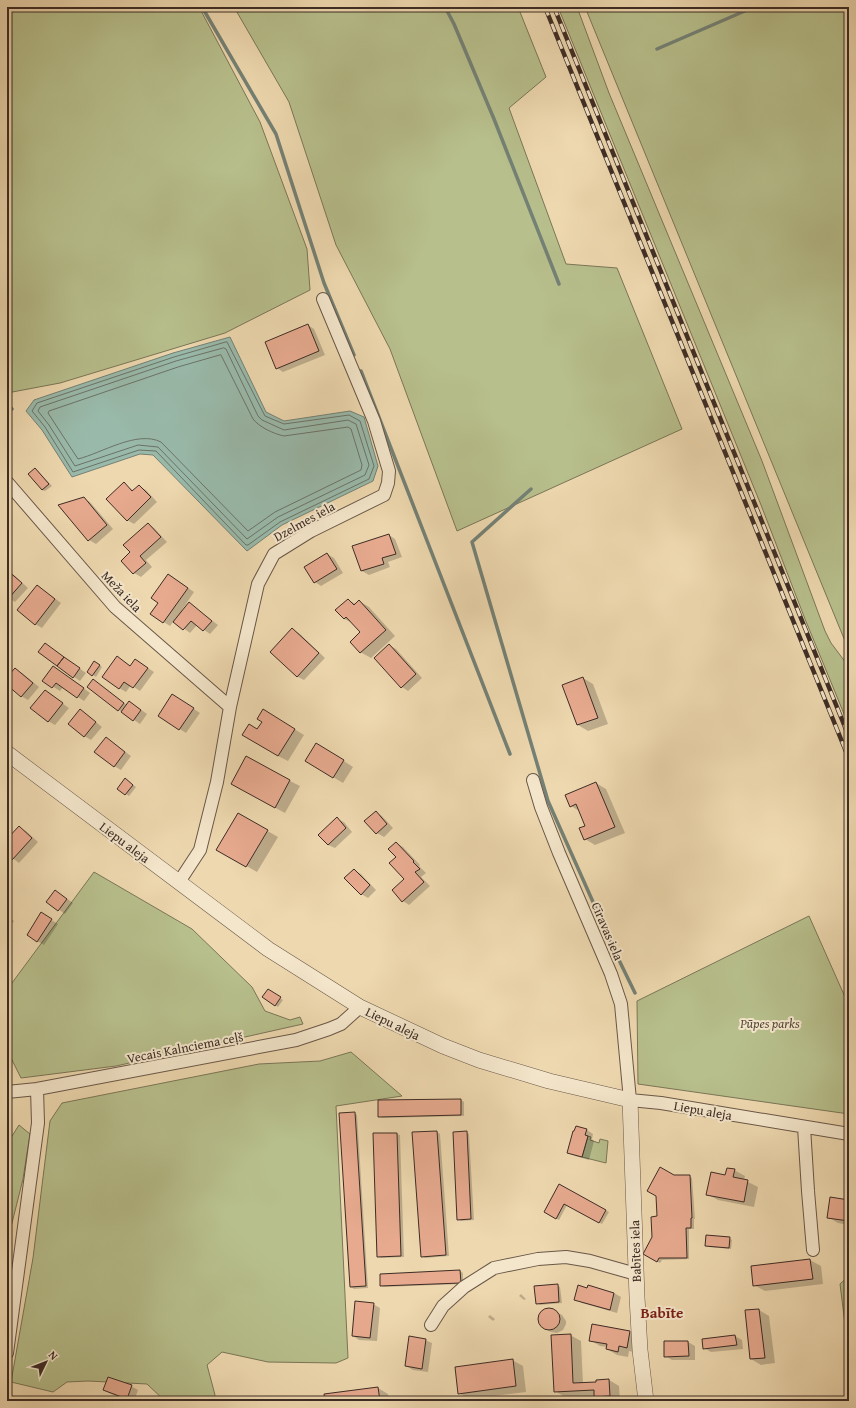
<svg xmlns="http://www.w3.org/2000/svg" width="856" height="1408" font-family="'Gentium Book Plus',serif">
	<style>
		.green { fill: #b7bf8c; stroke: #7a7658 }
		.water { fill: #99baab; stroke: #748175 }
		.shadow { fill: #0003 }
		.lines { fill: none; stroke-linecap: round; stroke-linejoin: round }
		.shore { stroke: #6b7368; stroke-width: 1 }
		.stream { stroke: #748175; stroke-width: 3.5 }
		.building { fill: #e7aa8f; stroke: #3d2c25 }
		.minor-casing { stroke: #695748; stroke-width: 14 }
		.tertiary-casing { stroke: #695748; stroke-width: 16 }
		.minor { stroke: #f4e6cb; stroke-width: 12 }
		.tertiary { stroke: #f4e6cb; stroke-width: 15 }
		.rail-casing { stroke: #3d2c25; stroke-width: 4.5 }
		.rail { stroke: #f4e6cb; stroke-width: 3; stroke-dasharray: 9; stroke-linecap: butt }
		.labels { text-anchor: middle; stroke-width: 4; stroke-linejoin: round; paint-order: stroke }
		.street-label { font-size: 13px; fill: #3d2c25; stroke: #f4e6cb }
		.park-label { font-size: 13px; font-style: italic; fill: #55493a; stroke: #f4e6cb }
		.quarter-label { font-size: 15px; font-weight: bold; fill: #7a1f14; stroke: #f4e6cb }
	</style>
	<rect width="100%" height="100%" fill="#eed8af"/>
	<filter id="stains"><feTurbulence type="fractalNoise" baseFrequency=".005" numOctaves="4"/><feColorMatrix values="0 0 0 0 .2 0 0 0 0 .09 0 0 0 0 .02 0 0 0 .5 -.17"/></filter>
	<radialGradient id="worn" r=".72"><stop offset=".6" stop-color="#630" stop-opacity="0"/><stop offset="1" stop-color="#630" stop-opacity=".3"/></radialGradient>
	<path class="green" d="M7 7H199L260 122 307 249 310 290 225 333 60 383 7 393Z
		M234 7H518L546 77 509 108 566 264 617 268 682 429 457 531 390 349 336 245 289 102Z
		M558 7H577L609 93 762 461 825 631 831 643 849 667V726L805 619 761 505Z
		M585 7H849V641H845Z
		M94 872 192 929 252 987 265 1011 290 1020 300 1017 303 1024 116 1066 21 1078 7 1050V991L9 987Z
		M809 916 849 1006V1114L638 1084 637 1001Z
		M351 1052 402 1096 336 1106 348 1358 336 1363 268 1362 222 1352 207 1365 215 1395 212 1401H165L147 1384 88 1381 67 1382 53 1392 11 1382 33 1258 50 1121 62 1103 259 1064 320 1061Z
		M19 1125 30 1134 23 1179 7 1243V1144Z
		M588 1136 591 1137 590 1140 599 1143 600 1139 608 1141 606 1163 582 1157Z
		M849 1276V1356L840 1284Z"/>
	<path class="water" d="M230 337 266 412 284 421 350 411 364 417 378 466 373 481 282 525 247 551 153 455 140 454 72 477 42 430 26 411 34 400 173 353Z"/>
	<path class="shadow" d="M308 325 314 329 325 355 283 372 277 368Z
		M36 469 52 486 45 491 42 490Z
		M124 484 134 491 139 486 146 490 157 502 134 524 127 520Z
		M83 498 90 502 113 529 96 544 89 540Z
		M148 524 154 528 167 542 146 560 152 567 141 577 134 573 123 561 132 552Z
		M389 535 395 539 402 557 388 562 390 567 369 575 362 571Z
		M327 554 334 558 343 573 321 586 315 582Z
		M7 571 14 575 28 588 15 602 7 597Z
		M169 575 194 592 182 610 183 611 189 603 218 625 210 634 197 625 190 633 174 621 170 626 151 614 159 603Z
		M38 586 61 603 42 628 35 624Z
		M348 600 356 604 359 601 369 607 395 636 371 658 360 652 362 632 355 624 344 619Z
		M7 612 12 615 7 621Z
		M292 629 299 633 325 658 304 680 298 677 271 652Z
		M45 644 86 673 80 681 39 652Z
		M389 645 396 649 422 678 408 691 402 687Z
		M118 658 131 666 142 664 154 672 140 691 131 685 126 692 119 688Z
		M95 662 102 667 96 677 93 675Z
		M15 669 22 673 39 687 28 700 21 696 7 684V679Z
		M60 671 90 693 84 701 63 687 60 691 44 681Z
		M583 678 593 684 608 724 588 731 578 725 563 686Z
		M94 681 127 705 136 706 147 714 140 724 119 710Z
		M45 691 69 708 55 725 48 721Z
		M179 699 200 713 186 733 159 716Z
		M86 714 102 727 91 740 84 736Z
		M273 716 304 735 288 761 278 756 258 730Z
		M106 738 131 756 121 770 114 766Z
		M327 750 353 767 343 783 333 777Z
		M128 781 136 787 129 796 118 789Z
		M290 781 300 786 285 813 242 790Z
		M596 783 606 789 625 833 595 845 585 839 587 826 581 812 571 806Z
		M376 812 382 816 393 828 384 837 377 833 366 822Z
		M238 814 278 837 257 872 218 849Z
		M337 819 344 822 352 832 335 848 328 845Z
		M19 827 26 831 38 842 19 863 7 854V840Z
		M397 843 403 847 420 865 419 866 426 873 421 877 430 886 409 905 403 901 406 879 397 857Z
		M354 870 361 874 376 890 368 898 361 894Z
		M62 895 73 903 65 914 48 902Z
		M7 915 14 921 7 930Z
		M48 918 58 924 44 945 37 941Z
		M268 990 283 1000 278 1007 263 997Z
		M461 1100 464 1102V1116L382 1118 379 1116Z
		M354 1113 357 1115 368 1288 354 1289 351 1287Z
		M576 1127 587 1130 593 1134 592 1139 594 1141 589 1160 575 1156 568 1152Z
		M437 1132 440 1134 449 1256 425 1258 422 1256Z
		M466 1132 469 1134 474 1220 461 1221 458 1219Z
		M397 1134 400 1135 404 1257 381 1258 378 1256Z
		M734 1170 745 1176 744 1180 758 1187 754 1207 718 1200 707 1194Z
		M674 1176H689L692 1178 695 1219H694V1229H689V1259L662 1260 660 1263 644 1253 653 1237 658 1217Z
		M560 1186 609 1212 602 1224 567 1205 559 1220 545 1212Z
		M849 1201V1225L838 1223 828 1217Z
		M729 1238 732 1240 731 1249 709 1247 706 1245Z
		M849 1248V1259L847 1258Z
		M810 1260 821 1266 823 1284 765 1291 754 1285 752 1267Z
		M460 1271 463 1273V1284L384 1287 381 1286Z
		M557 1285 560 1287 562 1303 540 1305 537 1303Z
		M588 1287 614 1293 621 1297 617 1313 582 1303 575 1299 588 1289Z
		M521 1294 526 1299 524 1300 519 1296Z
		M373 1304 380 1308 377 1341 359 1340 353 1336Z
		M549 1308 562 1315 566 1321V1324L563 1330 557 1333 551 1332 544 1328 539 1322 538 1319 540 1313 546 1309Z
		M759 1310 769 1316 775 1363 761 1365 751 1359Z
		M490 1315 495 1319 493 1321 488 1317Z
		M630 1332 640 1338 637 1353 629 1351 628 1357 617 1355 607 1349V1347L600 1346 590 1340Z
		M570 1335 581 1341 583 1384 609 1380 619 1386 620 1401H603L595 1396 565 1397 555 1391Z
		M735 1336 742 1340 743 1349 711 1352 704 1348Z
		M425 1340 432 1343 428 1372 413 1370 406 1366Z
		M665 1342H688L695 1346V1360H672L665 1356Z
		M512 1360 523 1366 526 1392 469 1399 459 1393Z
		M131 1386 138 1390 134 1401 111 1394 104 1390Z
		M378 1388 388 1394 389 1401H326Z"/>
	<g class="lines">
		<path class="shore" d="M227 342 265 416 284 424 349 415 360 421 374 466 369 479 280 522 248 545H246L156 451 139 450 73 472 45 427 32 411 37 403 174 357Z
			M224 348 226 349 258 416 262 420 284 430 348 420 356 424 369 465 365 475 278 517 247 539 158 447 138 445 75 466 49 425 38 411 40 407 176 361Z
			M221 355 253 419C259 427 274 434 284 436L348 427 351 429 362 465 361 470 275 512 248 531 161 442C137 430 102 453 78 459L48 413 49 411 178 367Z"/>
		<path class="stream" d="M202 7 276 134 324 283 354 355
			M445 7 454 24 494 119 559 284
			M657 49 754 7
			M361 371 510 754
			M7 403 12 409
			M531 489 472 542 548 801 618 958 635 993"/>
	</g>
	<path class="building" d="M308 324 319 351 276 369 265 342Z
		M35 468 49 484 42 490 28 474Z
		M124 482 132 491 139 485 151 497 127 521 106 499Z
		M84 497 107 525 88 541 58 505Z
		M148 523 161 537 140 556 146 563 133 574 121 561 130 552 123 545Z
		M389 534 396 554 382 558 384 564 361 571 352 546Z
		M327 553 337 569 314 583 304 567Z
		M7 570 22 583 8 599H7Z
		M168 574 188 588 163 623 150 614 158 603 151 598Z
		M37 585 55 599 35 625 17 610Z
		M348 599 354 605 359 600 386 630 360 653 350 642 360 632 346 617 344 619 335 610Z
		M189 602 212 621 203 631 191 621 183 630 173 622Z
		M292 628 319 653 297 677 270 652Z
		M45 643 64 657 57 666 38 652Z
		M389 644 416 674 401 688 374 658Z
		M117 656 130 666 135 659 148 668 133 688 124 682 119 689 102 677Z
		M64 657 80 668 73 678 57 666Z
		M94 661 100 665 92 676 87 672Z
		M53 666 84 688 77 698 56 683 52 688 42 681Z
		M15 668 33 683 21 697 7 685V677Z
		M583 677 598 718 577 725 562 685Z
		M93 679 124 703 118 711 87 687Z
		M45 690 63 703 48 722 30 708Z
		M172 694 194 708 179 730 158 716Z
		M129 701 141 710 133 721 121 712Z
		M80 709 96 722 84 737 68 724Z
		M263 709 295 729 278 756 242 735 249 724 257 729 262 722 257 719Z
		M106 737 125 752 114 767 94 752Z
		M316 743 344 760 333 778 305 761Z
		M246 756 290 780 275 808 231 784Z
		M125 778 133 785 125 795 117 789Z
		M596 782 615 827 584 840 579 828 585 826 576 804 570 807 565 795Z
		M376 811 387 824 376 834 364 821Z
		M238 813 268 830 246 867 216 850Z
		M337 817 346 828 328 845 318 835Z
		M19 826 32 838 12 860 7 855V839Z
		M396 842 414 861 413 862 420 869 415 872 424 882 402 902 392 890 404 879 389 863 396 857 388 849Z
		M354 869 370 885 361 895 344 878Z
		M55 890 67 899 58 911 46 902Z
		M41 912 52 919 37 942 27 935Z
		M268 989 281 997 275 1006 262 997Z
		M461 1099V1115L378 1117V1100Z
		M355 1112 366 1286 350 1287 339 1113Z
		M576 1126 587 1129 585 1135 588 1136 582 1157 567 1153 573 1131H574Z
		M437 1131 446 1255 421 1257 412 1132Z
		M467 1131 471 1219 457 1220 453 1132Z
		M373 1133H397L401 1256 377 1257Z
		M660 1167 674 1175H690L692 1218H691V1228H686L687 1258H659L657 1262 643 1254 652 1237 651 1217 657 1216 656 1196 647 1191Z
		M727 1168 735 1169 733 1177 748 1180 744 1202 706 1195 711 1172 725 1175Z
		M559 1184 606 1210 599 1223 564 1204 556 1219 544 1212Z
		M830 1197 849 1200V1221L827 1218Z
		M706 1235 730 1237 729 1248 705 1246Z
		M810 1259 813 1279 753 1286 751 1266Z
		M460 1270 461 1283 380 1286V1274Z
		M558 1284 559 1302 536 1304 534 1286Z
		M578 1285 587 1288 588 1285 614 1293 610 1310 574 1300Z
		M355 1301 374 1303 370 1338 352 1336Z
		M538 1319a11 11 0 1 1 22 0a11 11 0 1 1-22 0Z
		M759 1309 765 1358 750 1359 745 1310Z
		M592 1324 630 1331 627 1348 619 1346 618 1352 606 1349 607 1344 589 1341Z
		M571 1334 573 1383 596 1382V1380L609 1379 610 1396 594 1397V1390L554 1392 551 1335Z
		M735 1335 737 1345 703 1349 702 1339Z
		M409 1336 426 1339 422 1369 405 1366Z
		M664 1341H688L689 1356 664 1357Z
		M513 1359 516 1386 458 1394 455 1367Z
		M108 1377 132 1385 127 1399 103 1390Z
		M378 1387 380 1401H325L324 1394Z"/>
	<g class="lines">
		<defs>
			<path id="minor" d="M7 482 115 607 230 707
				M533 780 541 807 559 853 611 974 621 1004 630 1100 661 1103 849 1134
				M179 882 200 850 217 782 230 707 258 584 274 554 311 531 384 495 388 483 389 471 374 421 323 299
				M7 1092 37 1089 296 1040 329 1029 341 1024 360 1007
				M804 1127 808 1191 813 1250
				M431 1325 443 1306 464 1287 494 1268 538 1259 566 1257 590 1261 636 1274
				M7 1353 38 1123 37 1089"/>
			<path id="tertiary" d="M7 753 268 949 360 1007 443 1046 479 1060 549 1081 630 1100 637 1297 640 1350 646 1401"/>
		</defs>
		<use href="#minor" class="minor-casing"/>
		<use href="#tertiary" class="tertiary-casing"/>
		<use href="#minor" class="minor"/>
		<use href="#tertiary" class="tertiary"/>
		<defs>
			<path id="rail" d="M545 7 849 759
				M554 7 849 737"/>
		</defs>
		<use href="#rail" class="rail-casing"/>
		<use href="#rail" class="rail"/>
	</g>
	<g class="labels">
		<g class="street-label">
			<text transform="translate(304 521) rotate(-29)" y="5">Dzelmes iela</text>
			<text transform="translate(122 591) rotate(46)" y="5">Meža iela</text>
			<text transform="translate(125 842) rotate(37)" y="5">Liepu aleja</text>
			<text transform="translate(608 931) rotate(67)" y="5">Cīravas iela</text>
			<text transform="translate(393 1023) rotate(26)" y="5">Liepu aleja</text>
			<text transform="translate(185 1047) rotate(-11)" y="5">Vecais Kalnciema ceļš</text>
			<text transform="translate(703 1110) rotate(10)" y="5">Liepu aleja</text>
			<text transform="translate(635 1251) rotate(-92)" y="5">Babītes iela</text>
		</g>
		<g class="park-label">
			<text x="770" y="1028">Pūpes parks</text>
		</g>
		<g class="quarter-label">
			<text x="662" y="1318">Babīte</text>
		</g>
	</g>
	<rect width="856" height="1408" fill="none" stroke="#eed8af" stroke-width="24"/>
	<rect x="8" y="8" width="840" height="1392" fill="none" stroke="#3d2c25" stroke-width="2"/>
	<rect x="12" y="12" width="832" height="1384" fill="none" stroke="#3d2c25"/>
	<g transform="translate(46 1362) rotate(47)" stroke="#f4e6cb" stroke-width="3" paint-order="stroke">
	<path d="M0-3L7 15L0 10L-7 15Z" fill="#3d2c25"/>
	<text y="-6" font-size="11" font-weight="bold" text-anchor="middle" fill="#3d2c25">N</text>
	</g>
	<rect width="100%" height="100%" filter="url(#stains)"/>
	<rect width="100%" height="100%" fill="url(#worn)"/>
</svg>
